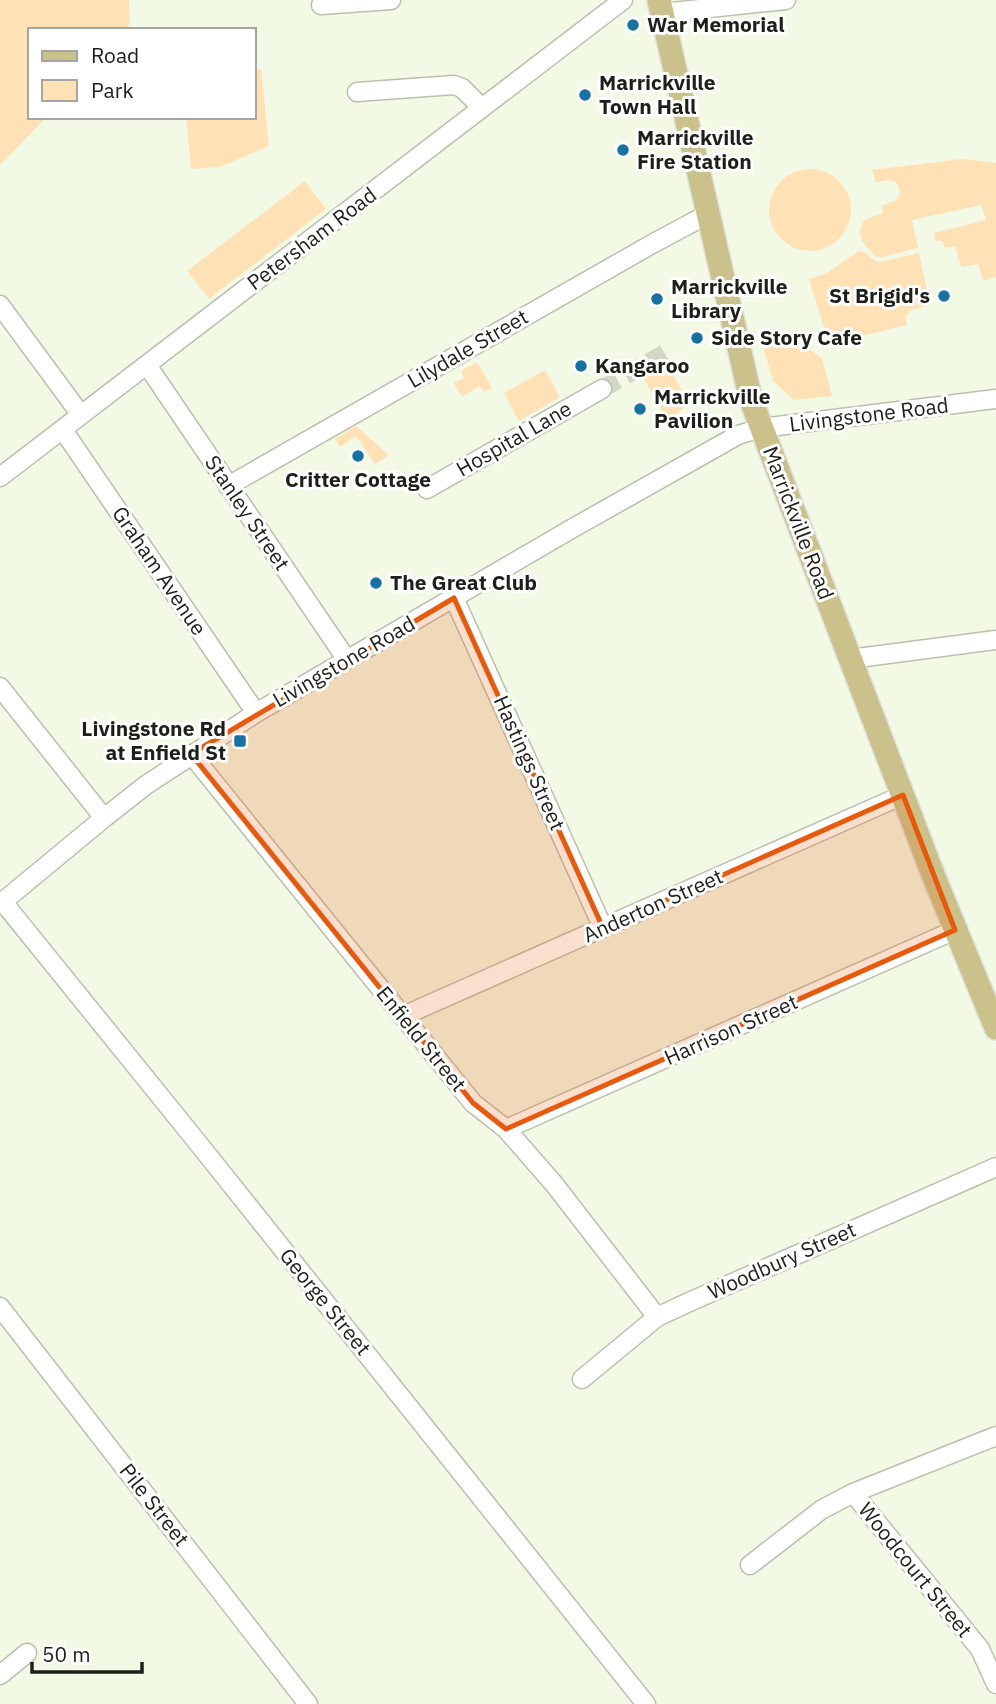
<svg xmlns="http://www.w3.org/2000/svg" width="996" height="1704" font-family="'IBM Plex Sans',sans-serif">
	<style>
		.green { fill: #fee1b5 }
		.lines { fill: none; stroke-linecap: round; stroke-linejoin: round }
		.minor-tunnel { stroke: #d2d8c6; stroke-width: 18; stroke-dasharray: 18 9; stroke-linecap: butt }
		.minor-casing { stroke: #b9c0ad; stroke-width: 21 }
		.major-casing { stroke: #dfe0df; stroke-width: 26 }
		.minor { stroke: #fff; stroke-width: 18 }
		.major { stroke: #cac28a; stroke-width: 23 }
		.marked { fill: #e8590c; fill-opacity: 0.2; stroke: #e8590c; stroke-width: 5; stroke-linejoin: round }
		.poi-dot { fill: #1872a1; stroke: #fff; stroke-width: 2.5 }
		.labels { text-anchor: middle; stroke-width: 6; stroke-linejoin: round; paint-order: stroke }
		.poi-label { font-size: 21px; font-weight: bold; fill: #1d1f18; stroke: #fff; text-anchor: start }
		.street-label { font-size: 21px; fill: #1d1f18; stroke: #fff }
	</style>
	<rect width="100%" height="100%" fill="#f2f9e5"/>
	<path class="green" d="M0 0H129L130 22 127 30H30V117H47L0 165Z
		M261 69 269 146 220 167 191 169 186 117H254V70Z
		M962 159 996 163V277L983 281 978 264 961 267 955 246 945 248 942 241H935L934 233 986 220 981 205 912 220 918 248 883 257H876L862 241 860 231 864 220 883 213 882 206 896 200 900 193C898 177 888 179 876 183L872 170Z
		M769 210a41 41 0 1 1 82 0a41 41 0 1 1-82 0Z
		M305 181 326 209 209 299 187 271Z
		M859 251 865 252 875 261 880 262 919 253 930 305 908 311 909 314 905 316 907 325 858 337 857 334 842 337 824 327 809 279 827 273Z
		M787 334 822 358 832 396 794 400 773 381 761 339Z
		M665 360 689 403 670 421H668L641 374Z
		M477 362 492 388 484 392 480 386 462 397 454 383 464 378 461 371Z
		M545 370 560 397 519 421 504 393Z
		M356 426 389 455 375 464 356 436 340 447 335 439Z"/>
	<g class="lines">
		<path class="minor-tunnel" d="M602 389 665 353"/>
		<defs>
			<path id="minor" d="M321 5 391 0
				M662 13 786 0
				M357 92 454 85 462 88 482 108
				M0 305 81 415
				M147 365 347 660
				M63 430 256 713
				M0 477 623 0
				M228 486 652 244 708 214
				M427 489 602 389
				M454 598 603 928
				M850 659 996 640
				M0 687 104 818
				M191 754 473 1103 506 1129 554 1184 657 1317
				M3 902 202 1148 646 1704
				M0 904 104 818 146 785 256 713 573 528 738 435 761 428 996 399
				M403 1016 903 795
				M506 1129 955 930
				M0 1307 308 1704
				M582 1379 657 1317 687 1303 996 1167
				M853 1493 980 1649 996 1684
				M750 1565 821 1510 853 1493 996 1436
				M0 1675 27 1653"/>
			<path id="major" d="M659 0 751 400 934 877 996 1028"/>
		</defs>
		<use href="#minor" class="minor-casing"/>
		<use href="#major" class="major-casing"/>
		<use href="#minor" class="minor"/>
		<use href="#major" class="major"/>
	</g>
	<path class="marked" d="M454 598 603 928 903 795 955 930 506 1129 473 1103 191 754Z"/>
	<g class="poi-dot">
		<circle cx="633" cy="25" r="7"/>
		<circle cx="585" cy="95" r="7"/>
		<circle cx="623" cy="150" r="7"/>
		<circle cx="944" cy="296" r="7"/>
		<circle cx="657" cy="299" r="7"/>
		<circle cx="697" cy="338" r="7"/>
		<circle cx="581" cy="366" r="7"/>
		<circle cx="640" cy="409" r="7"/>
		<circle cx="358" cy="456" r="7"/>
		<circle cx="376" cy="583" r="7"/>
		<rect x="233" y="734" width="14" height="14" rx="3.5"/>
	</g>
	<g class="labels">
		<g class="poi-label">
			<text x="647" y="32">War Memorial</text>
			<text x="599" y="90">Marrickville<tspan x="599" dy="24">Town Hall</tspan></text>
			<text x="637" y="145">Marrickville<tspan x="637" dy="24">Fire Station</tspan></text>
			<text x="671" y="294">Marrickville<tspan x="671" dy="24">Library</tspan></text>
			<text x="930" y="303" text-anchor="end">St Brigid's</text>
			<text x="711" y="345">Side Story Cafe</text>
			<text x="595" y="373">Kangaroo</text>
			<text x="654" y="404">Marrickville<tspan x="654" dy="24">Pavilion</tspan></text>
			<text x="358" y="487" text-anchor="middle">Critter Cottage</text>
			<text x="390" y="590">The Great Club</text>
			<text x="226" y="736" text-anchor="end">Livingstone Rd<tspan x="226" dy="24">at Enfield St</tspan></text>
		</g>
		<g class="street-label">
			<text transform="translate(312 239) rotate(-37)" y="7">Petersham Road</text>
			<text transform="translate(468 349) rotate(-30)" y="7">Lilydale Street</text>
			<text transform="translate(869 415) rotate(-7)" y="7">Livingstone Road</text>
			<text transform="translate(514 439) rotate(-30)" y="7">Hospital Lane</text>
			<text transform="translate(247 513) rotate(56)" y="7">Stanley Street</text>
			<text transform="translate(798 523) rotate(69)" y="7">Marrickville Road</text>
			<text transform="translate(159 571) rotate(56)" y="7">Graham Avenue</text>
			<text transform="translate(344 662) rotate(-30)" y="7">Livingstone Road</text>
			<text transform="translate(529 763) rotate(66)" y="7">Hastings Street</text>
			<text transform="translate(653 906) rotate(-24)" y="7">Anderton Street</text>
			<text transform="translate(731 1030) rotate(-24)" y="7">Harrison Street</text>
			<text transform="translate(421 1039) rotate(51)" y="7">Enfield Street</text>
			<text transform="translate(782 1261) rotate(-24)" y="7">Woodbury Street</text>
			<text transform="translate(325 1302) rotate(51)" y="7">George Street</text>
			<text transform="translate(154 1505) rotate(52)" y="7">Pile Street</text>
			<text transform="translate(915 1570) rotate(51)" y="7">Woodcourt Street</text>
		</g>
	</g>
	<rect x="28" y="28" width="228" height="91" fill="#ffffff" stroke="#a5a5a3" stroke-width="2"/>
	<rect x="42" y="51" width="35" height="10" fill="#cac28a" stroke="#a5a5a3" stroke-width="2"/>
	<text x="91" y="63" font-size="21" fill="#1d1f18">Road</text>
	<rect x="42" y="80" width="35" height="21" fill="#fee1b5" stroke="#a5a5a3" stroke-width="2"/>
	<text x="91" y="98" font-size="21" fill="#1d1f18">Park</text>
	<path d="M32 1662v10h110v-10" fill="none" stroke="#1d1f18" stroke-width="3.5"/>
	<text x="42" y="1662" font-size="21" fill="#1d1f18" stroke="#ffffff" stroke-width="5" paint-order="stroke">50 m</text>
</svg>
